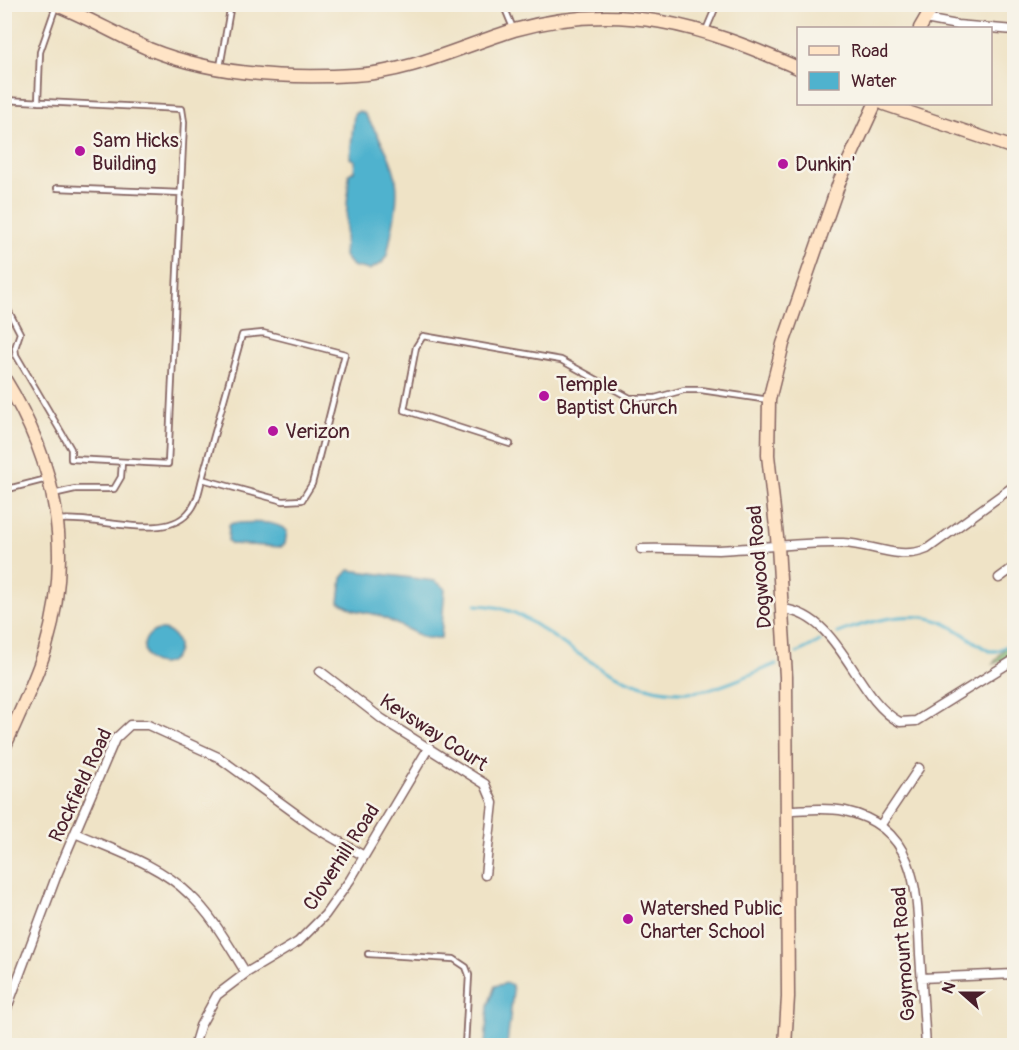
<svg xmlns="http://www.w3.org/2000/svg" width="1019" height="1050" font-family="Pangolin,sans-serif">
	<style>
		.forest { fill: #82b773; stroke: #666b4f; stroke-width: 1.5 }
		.water { fill: #4fb2ce; stroke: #4c687c; stroke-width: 1.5 }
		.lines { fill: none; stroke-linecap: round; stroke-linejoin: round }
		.stream { stroke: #4fb2ce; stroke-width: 3 }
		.lane-casing { stroke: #846461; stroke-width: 8 }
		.street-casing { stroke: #846461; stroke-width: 11 }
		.secondary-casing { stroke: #846461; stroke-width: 15 }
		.lane { stroke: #fff; stroke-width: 4.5 }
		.street { stroke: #fff; stroke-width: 8 }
		.secondary { stroke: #ffe4c6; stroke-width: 12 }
		.poi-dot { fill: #b5179e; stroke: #f7f3e8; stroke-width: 2 }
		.labels { text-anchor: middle; stroke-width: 5; stroke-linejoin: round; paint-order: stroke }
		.poi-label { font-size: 20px; fill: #4a1f2b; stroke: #f7f3e8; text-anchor: start }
		.street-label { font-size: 20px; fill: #4a1f2b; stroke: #f7f3e8 }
	</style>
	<rect width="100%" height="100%" fill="#f7f3e8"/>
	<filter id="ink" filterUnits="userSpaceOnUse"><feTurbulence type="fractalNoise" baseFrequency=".0167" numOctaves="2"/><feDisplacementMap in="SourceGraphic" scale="12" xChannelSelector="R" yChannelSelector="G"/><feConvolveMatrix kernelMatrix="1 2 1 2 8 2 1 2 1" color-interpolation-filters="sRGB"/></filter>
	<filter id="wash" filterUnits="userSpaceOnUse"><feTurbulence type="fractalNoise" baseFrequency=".008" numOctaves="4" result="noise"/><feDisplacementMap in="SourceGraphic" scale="24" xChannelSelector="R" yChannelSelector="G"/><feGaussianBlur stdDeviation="1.35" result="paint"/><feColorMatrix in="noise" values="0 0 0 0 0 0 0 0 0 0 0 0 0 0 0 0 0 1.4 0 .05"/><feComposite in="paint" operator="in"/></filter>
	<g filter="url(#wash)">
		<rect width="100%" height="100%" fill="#efe3c6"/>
		<path class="forest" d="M1014 636V656L993 664 1011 639Z"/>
		<path class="water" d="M359 111 364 113C404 175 402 185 387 255L382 263 369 270 352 266 344 256 349 174 354 171 355 161 350 158 354 114Z
			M233 523C249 523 275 519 287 531L285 544 281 547 232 544 228 541 229 525Z
			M349 570 435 581 445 588 441 638H425L378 615 354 610 339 602 342 578Z
			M144 647a17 17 0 1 1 34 0a17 17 0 1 1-34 0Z
			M507 983 512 985 513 991 507 1045H485L488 1006 495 986Z"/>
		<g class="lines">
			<path class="stream" d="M476 605C512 606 527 619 555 638 600 670 652 703 711 689 733 683 754 673 776 664
				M838 633C869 621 910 609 942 622 959 629 973 642 989 651H997L1014 642
				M797 653 820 641"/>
		</g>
	</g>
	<g filter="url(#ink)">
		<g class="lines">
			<defs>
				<path id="lane" d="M503 4 513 28
					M706 30 717 4
					M220 67 231 4
					M4 100 182 109 184 122 168 464 71 459V449L16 355 15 348 20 333 4 302
					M38 102 40 52 56 6
					M57 188 181 193
					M510 444 404 410 416 347 423 336 561 360 630 398H655L684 390H701L769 400
					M4 490 47 479
					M53 494 75 489H114L121 477 122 462
					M57 520C96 515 163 542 188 513 197 504 199 491 202 479L283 501 302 500 312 484 345 354 263 333 242 335 202 479
					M4 721 14 726
					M368 954 454 959 466 967 469 975 465 1046"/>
				<path id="street" d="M925 19 957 25 1014 30
					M1009 490 1014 498
					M641 549C667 548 693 550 719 550 760 548 802 542 843 543 872 544 898 561 927 549L1014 486
					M999 578 1014 567
					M783 609C842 616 855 699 900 722L916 721 1014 660
					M320 671 382 719 485 784 493 803 485 875
					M786 810C805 810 826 807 845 811 919 827 917 895 920 954 922 985 924 1015 926 1046
					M880 826 919 768
					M75 833C113 850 159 864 189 894 213 916 229 946 246 973
					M921 978 1014 974
					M4 1016 56 877 115 739 130 725H148L218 757 314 827 364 856
					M194 1046 200 1026 217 995 246 973 298 942 325 915 350 880 429 747"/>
				<path id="secondary" d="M54 4C87 17 117 35 149 49 213 75 285 79 354 75 411 72 460 47 514 30 621 0 701 25 798 68
					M920 28 934 4
					M884 104 1014 148
					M4 378C57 464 74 552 45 650 34 684 18 716 4 748
					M785 1046 788 997 786 677 778 546 768 455 769 400 783 344 840 180 875 104"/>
			</defs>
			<use href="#lane" class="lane-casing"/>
			<use href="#street" class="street-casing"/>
			<use href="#secondary" class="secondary-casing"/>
			<use href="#lane" class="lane"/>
			<use href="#street" class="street"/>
			<use href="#secondary" class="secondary"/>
		</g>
	</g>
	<g class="poi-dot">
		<circle cx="80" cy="151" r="6"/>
		<circle cx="783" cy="164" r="6"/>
		<circle cx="544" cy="396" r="6"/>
		<circle cx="273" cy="431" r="6"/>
		<circle cx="628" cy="919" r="6"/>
	</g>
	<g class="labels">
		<g class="poi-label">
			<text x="92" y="147">Sam Hicks<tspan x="92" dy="23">Building</tspan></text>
			<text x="795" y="171">Dunkin'</text>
			<text x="556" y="391">Temple<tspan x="556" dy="23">Baptist Church</tspan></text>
			<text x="285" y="438">Verizon</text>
			<text x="640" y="915">Watershed Public<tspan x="640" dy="23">Charter School</tspan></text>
		</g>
		<g class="street-label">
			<text transform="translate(759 567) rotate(-95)" y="7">Dogwood Road</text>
			<text transform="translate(434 732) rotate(33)" y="7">Kevsway Court</text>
			<text transform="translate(80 785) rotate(-65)" y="7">Rockfield Road</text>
			<text transform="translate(341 857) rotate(-57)" y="7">Cloverhill Road</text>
			<text transform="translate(903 954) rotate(-94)" y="7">Gaymount Road</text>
		</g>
	</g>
	<rect width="1019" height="1050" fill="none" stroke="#f7f3e8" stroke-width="24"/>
	<rect x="797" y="27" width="195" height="78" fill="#f7f3e8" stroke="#b29e9c" stroke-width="1.5"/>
	<rect x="809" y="46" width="30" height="9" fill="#ffe4c6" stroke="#b29e9c" stroke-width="1.5"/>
	<text x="851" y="57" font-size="18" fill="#4a1f2b">Road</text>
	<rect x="809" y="72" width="30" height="18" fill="#4fb2ce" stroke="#b29e9c" stroke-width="1.5"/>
	<text x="851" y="87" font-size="18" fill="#4a1f2b">Water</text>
	<g transform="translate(962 993) rotate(291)" stroke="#f7f3e8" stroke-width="4.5" paint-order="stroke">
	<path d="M0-4.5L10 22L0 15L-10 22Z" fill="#4a1f2b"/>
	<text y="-9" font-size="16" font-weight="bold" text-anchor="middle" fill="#4a1f2b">N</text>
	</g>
</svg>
